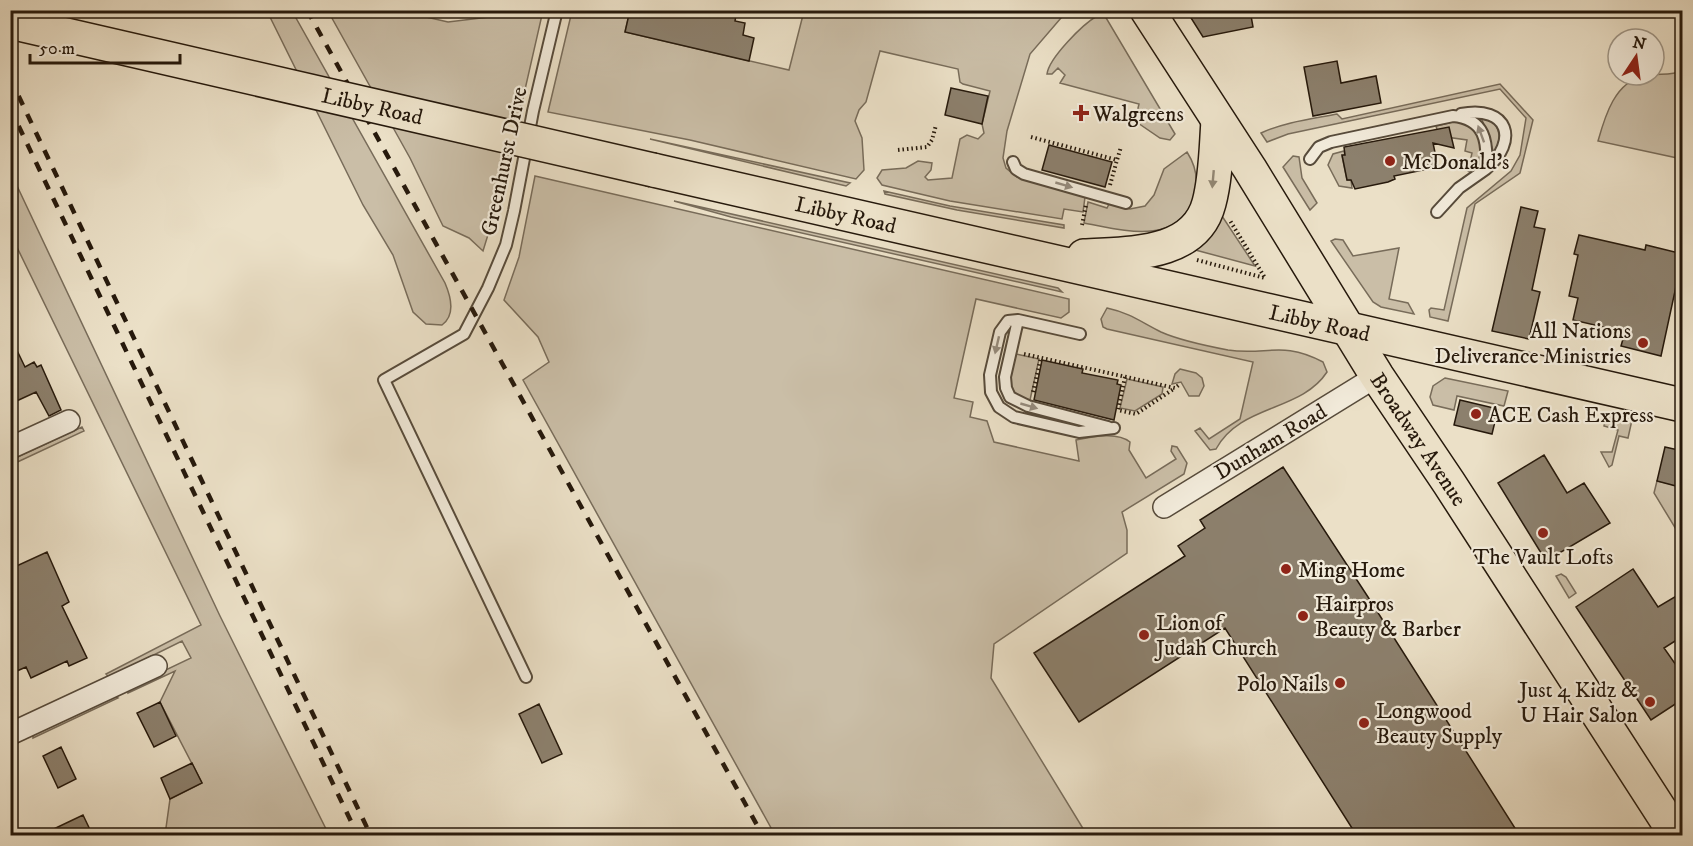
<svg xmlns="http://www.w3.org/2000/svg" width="1693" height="846" font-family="'IM FELL DW Pica',serif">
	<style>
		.green { fill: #cabea7; stroke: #786c5a; stroke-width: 1.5 }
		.building { fill: #8c806d; stroke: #26190c; stroke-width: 1.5 }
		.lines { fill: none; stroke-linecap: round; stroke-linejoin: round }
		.service-casing { stroke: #574b3b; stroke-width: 14 }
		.minor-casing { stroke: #574b3b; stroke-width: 24 }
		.primary-casing { stroke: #26190c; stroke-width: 36 }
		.path { stroke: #26190c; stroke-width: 4; stroke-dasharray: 1.5 3; stroke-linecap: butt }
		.service { stroke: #f2ebdb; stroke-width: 10 }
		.minor { stroke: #f2ebdb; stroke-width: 21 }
		.primary { stroke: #ebe0c7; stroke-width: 33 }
		.rail { stroke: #26190c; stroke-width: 4.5; stroke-dasharray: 10 10; stroke-linecap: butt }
		.primary-bridge-casing { stroke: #26190c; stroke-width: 36; stroke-linecap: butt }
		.primary-bridge { stroke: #ebe0c7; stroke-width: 33 }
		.oneway { fill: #968c7e }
		.oneway2 { fill: #928673 }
		.poi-dot { fill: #8f2418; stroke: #f2ebdb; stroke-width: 2 }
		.labels { text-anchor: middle; stroke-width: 4.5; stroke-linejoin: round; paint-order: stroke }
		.street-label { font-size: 22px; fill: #26190c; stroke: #f2ebdb }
		.poi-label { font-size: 22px; fill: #26190c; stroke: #f2ebdb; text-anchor: start }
	</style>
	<rect width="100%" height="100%" fill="#ebe0c7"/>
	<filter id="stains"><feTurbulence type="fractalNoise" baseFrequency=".00333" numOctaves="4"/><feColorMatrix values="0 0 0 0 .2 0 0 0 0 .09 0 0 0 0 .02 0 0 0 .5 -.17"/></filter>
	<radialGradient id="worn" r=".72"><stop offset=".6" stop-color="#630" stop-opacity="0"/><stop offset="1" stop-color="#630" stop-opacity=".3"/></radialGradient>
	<path class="green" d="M267 11H292L445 283C451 297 456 315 442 325L426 324 413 312 393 255 363 205Z
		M328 11H400L448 22 522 13 542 15 503 186 483 251 469 238 443 226 410 158Z
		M572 11H630L625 32 789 70 804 11H1067L1030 54 1007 131 1003 158 1006 168 1017 177 1085 197 1083 212 1064 209 1062 219 950 201 882 185 877 178 882 170 906 168 918 161 932 163 931 170 925 177 928 180 952 178 960 139 967 135 978 139 984 133 982 124 990 91 963 84 960 82 958 69 880 51 866 102 859 110 855 121 862 138 864 170 856 179 690 140 548 112Z
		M1097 16H1105L1175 134 1170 140 1160 138 1135 121 1139 104 1060 83 1065 75 1058 68 1052 74H1047C1049 58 1083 24 1097 16Z
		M1682 71V159L1598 141C1605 116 1615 81 1645 76 1658 73 1670 76 1682 71Z
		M1500 84 1533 120 1520 173 1475 204 1448 321 1430 317 1429 310 1431 308 1444 310 1467 208 1511 171 1520 155 1526 118 1500 89 1288 134 1267 142 1261 133C1285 122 1311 119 1337 114L1342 119Z
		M1481 117 1492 119C1501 131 1501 140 1494 153Z
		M1457 121C1461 122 1467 123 1471 125 1485 136 1482 163 1471 173L1468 171 1472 153 1465 151 1467 140 1439 136 1436 126Z
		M650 139 850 183 846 186Z
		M1344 151 1345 155 1342 156 1347 180H1351L1352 188 1339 186 1328 165 1333 154Z
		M1187 152C1196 166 1199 181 1194 197 1178 247 1122 230 1084 223L1088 202 1107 208 1109 204 1130 209 1145 206 1154 195 1164 169Z
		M1293 156 1299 157 1302 178 1317 203 1310 210 1283 167Z
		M10 171 220 616 329 835H165L170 799 202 783 160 702 175 671 128 693V688L191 658 182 641 109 677 106 674 201 625 11 235Z
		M535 176 1069 299V312L1061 318 976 299 954 398 973 402 970 417 987 421 994 442 1079 461 1076 440C1091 437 1117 431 1130 442L1129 450 1146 478 1176 459 1171 451 1172 446 1177 447 1187 463 1184 474 1122 512 1127 530V553L994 644 991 678 1087 835H775L523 380 549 362 538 337 504 300 519 257Z
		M884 191 950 206 1064 225V228L957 210 885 194Z
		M674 201 1058 288 1062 292 731 217Z
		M1220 214 1222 216 1255 266 1188 248Z
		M1335 239 1343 240 1353 256 1399 248 1389 299 1408 303 1414 314 1381 307 1373 302 1331 241Z
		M1107 308C1130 313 1141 322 1161 332 1181 341 1207 346 1228 350 1266 356 1282 340 1323 362L1327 372C1301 412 1240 404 1216 449L1210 450 1195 431 1200 428 1209 439 1240 419 1253 362 1107 329 1103 327 1101 319Z
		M1016 354 1039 359 1030 400C1002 393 1011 376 1016 354Z
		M1180 369 1196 373 1202 378 1204 386 1199 396H1189L1181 382 1172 384 1175 374Z
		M1445 378 1508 391 1504 406 1457 396 1454 410 1433 405 1430 397 1433 386Z
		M1127 379 1163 387 1162 394 1135 411 1120 408Z
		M1606 414 1632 420 1628 438 1619 436 1612 465 1609 467 1601 452H1612L1618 430 1604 426Z
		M82 427 84 431 11 465V460Z
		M1682 459V539L1654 493 1657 481 1676 485Z
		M1561 574 1566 577 1576 593 1569 598 1556 576Z
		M113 695 118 698 33 738V733Z"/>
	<path class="building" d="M630 10H737L735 21 745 23 743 35 754 38 749 61 625 32Z
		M1186 10H1250L1253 27 1203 37Z
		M1337 61 1341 83 1376 76 1381 103 1313 116 1304 67Z
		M951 88 988 96 982 124 945 115Z
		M1449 127 1454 148 1433 143 1438 167 1394 176 1395 179 1388 182 1355 189 1351 180H1347L1342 155H1345L1344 147Z
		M1049 145 1112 162 1105 187 1042 170Z
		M1521 207 1538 211 1534 227 1545 229 1532 290 1540 292 1529 339 1492 331Z
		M1579 235 1645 250 1646 245 1683 254 1661 356 1621 346 1625 332 1573 320 1578 298 1569 296 1578 255 1574 254Z
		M10 336 25 367 34 362 37 367 41 365 61 410 49 416 36 392 10 404Z
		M1042 360 1083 369 1082 373 1118 380 1117 384 1121 385 1114 420 1034 400Z
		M1460 400 1498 409 1492 434 1454 425Z
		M1665 447 1683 451 1676 486 1657 481Z
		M1544 455 1567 493 1584 483 1610 523 1546 561 1498 483Z
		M1283 467 1368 597 1520 836H1357L1225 628 1079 722 1034 653 1185 556 1178 546 1205 528 1200 520Z
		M47 552 69 602 62 606 87 658 69 666 67 661 31 678 26 667 10 674V569Z
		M1633 569 1658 607 1683 592V636L1664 648 1683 675V699L1651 720 1576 607Z
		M160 702 176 736 154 747 137 713Z
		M539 704 562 754 542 763 519 714Z
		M61 747 76 779 58 788 43 756Z
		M192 763 202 783 170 799 161 778Z
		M83 815 93 836H39Z"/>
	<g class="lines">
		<defs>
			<path id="service" d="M1461 114C1509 105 1519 141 1486 169
				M1310 159 1319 147 1331 142 1453 116C1485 119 1488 141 1486 169L1459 188 1437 212
				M1013 162 1016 169 1024 174 1126 203
				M1018 320 1005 377 1006 388 1010 397 1028 406 1108 427
				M1080 334 1018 320 1008 321 1000 332 990 375 991 392 999 407 1014 417 1079 432 1114 428
				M526 677 384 380 464 334 488 288 506 245 514 211 533 111 557 10"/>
			<path id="minor" d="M10 448 69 421
				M1164 507 1377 376
				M10 734 156 666"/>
			<g id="primary">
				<path id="s1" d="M1147 10 1250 169 1377 376 1449 483 1677 836"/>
				<path id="s2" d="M653 170 1682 405"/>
				<path d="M1084 256C1127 253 1195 257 1209 203 1216 177 1216 148 1218 121"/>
			</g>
		</defs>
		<use href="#service" class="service-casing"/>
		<use href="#minor" class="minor-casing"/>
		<use href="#primary" class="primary-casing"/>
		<path class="path" d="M1031 137 1117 160 1121 147
			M898 150 927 147 932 140 936 125
			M1110 185 1117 160
			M1082 225 1086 205
			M1197 260 1265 278 1229 219
			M1024 354 1175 388 1180 384
			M1125 377 1118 410 1136 414 1175 388
			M1033 392 1041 357"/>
		<use href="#service" class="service"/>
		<use href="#minor" class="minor"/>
		<use href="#primary" class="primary"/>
		<path class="rail" d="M307 10 763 836
			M10 78 371 836
			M10 108 358 836"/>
		<defs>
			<g id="primary-bridge">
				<path id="s3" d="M10 22 653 170"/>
			</g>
		</defs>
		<use href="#primary-bridge" class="primary-bridge-casing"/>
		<use href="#primary-bridge" class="primary-bridge"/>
	</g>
	<defs><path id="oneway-solid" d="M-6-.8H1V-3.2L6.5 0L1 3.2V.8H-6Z" transform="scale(1.5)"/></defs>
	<g class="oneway">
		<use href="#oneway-solid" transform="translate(1481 134) rotate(-110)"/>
		<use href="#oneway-solid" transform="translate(1064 185) rotate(16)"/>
		<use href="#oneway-solid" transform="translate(997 345) rotate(103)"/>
		<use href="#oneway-solid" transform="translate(1029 406) rotate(16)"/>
	</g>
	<use class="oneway2" href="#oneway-solid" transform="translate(1213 179) rotate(95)"/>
	<g class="poi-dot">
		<path d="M1078 104h6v6h6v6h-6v6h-6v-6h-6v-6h6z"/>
		<circle cx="1390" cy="161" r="6"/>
		<circle cx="1643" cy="343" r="6"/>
		<circle cx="1476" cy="414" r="6"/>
		<circle cx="1543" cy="533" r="6"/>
		<circle cx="1286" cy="569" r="6"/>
		<circle cx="1303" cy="616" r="6"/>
		<circle cx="1144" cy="635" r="6"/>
		<circle cx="1340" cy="683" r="6"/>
		<circle cx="1650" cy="702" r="6"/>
		<circle cx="1364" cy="723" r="6"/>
	</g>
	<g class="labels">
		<g class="street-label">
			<text dy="8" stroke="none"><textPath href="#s3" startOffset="372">Libby Road</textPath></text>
			<text transform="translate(503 161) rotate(-78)" y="8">Greenhurst Drive</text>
			<text dy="8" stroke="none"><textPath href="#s2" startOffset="198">Libby Road</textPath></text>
			<text dy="8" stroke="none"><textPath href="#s2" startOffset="684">Libby Road</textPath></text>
			<text dy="8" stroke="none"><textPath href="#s1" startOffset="508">Broadway Avenue</textPath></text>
			<text transform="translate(1270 441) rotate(-31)" y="8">Dunham Road</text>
		</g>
		<g class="poi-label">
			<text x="1093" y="121">Walgreens</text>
			<text x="1402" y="169">McDonald's</text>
			<text x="1631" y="338" text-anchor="end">All Nations<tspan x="1631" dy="25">Deliverance Ministries</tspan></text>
			<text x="1488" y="422">ACE Cash Express</text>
			<text x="1543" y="564" text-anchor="middle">The Vault Lofts</text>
			<text x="1298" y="577">Ming Home</text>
			<text x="1315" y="611">Hairpros<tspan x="1315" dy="25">Beauty &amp; Barber</tspan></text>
			<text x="1156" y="630">Lion of<tspan x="1156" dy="25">Judah Church</tspan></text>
			<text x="1328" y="691" text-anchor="end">Polo Nails</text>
			<text x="1638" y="697" text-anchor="end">Just 4 Kidz &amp;<tspan x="1638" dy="25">U Hair Salon</tspan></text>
			<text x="1376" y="718">Longwood<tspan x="1376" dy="25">Beauty Supply</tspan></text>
		</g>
	</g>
	<rect width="1693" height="846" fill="none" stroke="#ebe0c7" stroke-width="36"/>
	<rect x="12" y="12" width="1669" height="822" fill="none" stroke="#26190c" stroke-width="3"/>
	<rect x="18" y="18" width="1657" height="810" fill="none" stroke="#26190c" stroke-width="1.5"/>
	<g transform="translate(1636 57) rotate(13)"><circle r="28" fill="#f2ebdb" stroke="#a09788" stroke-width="1.5"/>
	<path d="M0-4.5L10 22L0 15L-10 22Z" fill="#8f2418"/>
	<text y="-9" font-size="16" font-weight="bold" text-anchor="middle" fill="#26190c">N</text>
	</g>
	<path d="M30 54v9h150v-9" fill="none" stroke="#26190c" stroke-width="3"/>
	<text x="39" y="54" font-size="18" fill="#26190c" stroke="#f2ebdb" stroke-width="4.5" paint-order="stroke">50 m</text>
	<rect width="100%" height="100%" filter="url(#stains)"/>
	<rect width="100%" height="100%" fill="url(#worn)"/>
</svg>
